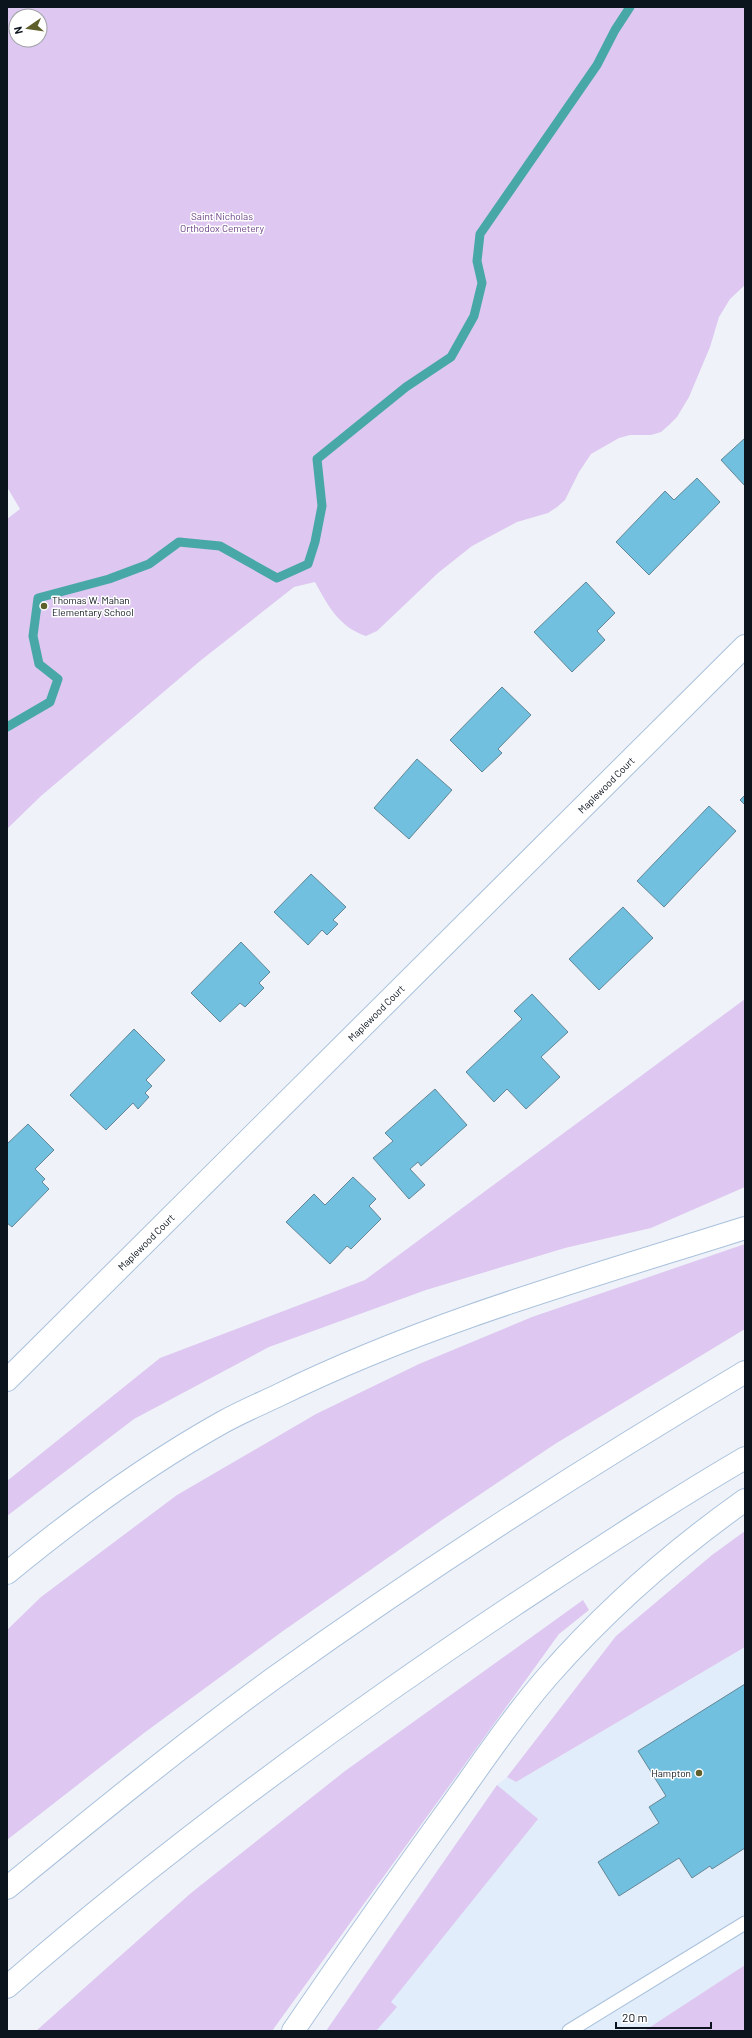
<svg xmlns="http://www.w3.org/2000/svg" width="752" height="2038" font-family="Barlow,sans-serif">
	<style>
		.built { fill: #e1edfa }
		.green { fill: #dec7f0; fill-rule: evenodd }
		.lines { fill: none; stroke-linecap: round; stroke-linejoin: round }
		.stream { stroke: #48a8a8; stroke-width: 9 }
		.building { fill: #71c0df; stroke: #638796 }
		.service-casing { stroke: #aac1dc; stroke-width: 15 }
		.minor-casing { stroke: #aac1dc; stroke-width: 24 }
		.motorway-casing { stroke: #aac1dc; stroke-width: 24 }
		.service { stroke: #fff; stroke-width: 13 }
		.minor { stroke: #fff; stroke-width: 22 }
		.motorway { stroke: #fff; stroke-width: 22 }
		.poi-dot { fill: #5f5f2c; stroke: #fff; stroke-width: 1.5 }
		.labels { text-anchor: middle; stroke-width: 3; stroke-linejoin: round; paint-order: stroke }
		.park-label { font-size: 10px; fill: #683d83; stroke: #fff }
		.poi-label { font-size: 10px; fill: #0b131c; stroke: #fff; text-anchor: start }
		.street-label { font-size: 10px; fill: #0b131c; stroke: #fff }
	</style>
	<rect width="100%" height="100%" fill="#eff3f9"/>
	<path class="built" d="M745 1647V1965L644 2031H326L497 1785 507 1777 516 1782Z"/>
	<path class="green" d="M7 7H745V285L730 299 719 317 710 347 689 397 677 417 669 425 661 432 651 435H630L619 438 591 454 579 472 565 500 557 507 548 513 517 522 472 546 438 573 377 631 366 636C339 627 328 606 315 582L294 587 200 661 41 796 7 829V519L20 509 7 487ZM16 16H40V40H16Z
		M745 999V1187L651 1228 565 1248 426 1290 269 1347 134 1419 7 1516V1481L160 1358 365 1280Z
		M745 1244V1329L555 1444 442 1520 283 1631 144 1733 7 1840V1630L41 1597 177 1495 316 1414 419 1364 532 1317Z
		M745 1531V1647L516 1782 507 1777 616 1636 712 1555Z
		M583 1600 589 1610 559 1634 272 2031H36L191 1893 345 1771Z
		M497 1785 538 1819 391 2002 397 2007 376 2031H326Z
		M745 1965V2031H644Z"/>
	<g class="lines">
		<path class="stream" d="M7 727 50 702 58 679 39 664 33 636 38 598 109 579 149 564 179 542 220 546 277 578 308 564 315 542 322 506 317 459 406 387 451 357 474 316 482 283 477 261 480 234 597 65 615 30 630 7"/>
	</g>
	<path class="building" d="M745 438V486L721 460Z
		M697 478 720 502 649 575 616 542 665 491 674 500Z
		M586 582 615 613 597 631 605 640 572 672 534 632Z
		M502 687 531 715 498 749 502 753 482 772 450 740Z
		M417 759 452 790 409 839 374 808Z
		M745 795V805L740 800Z
		M709 806 736 831 664 907 637 881Z
		M311 874 346 907 333 920 338 924 327 935 322 930 308 945 274 912Z
		M623 907 653 938 599 990 569 959Z
		M241 942 270 972 259 983 264 988 245 1007 240 1003 220 1022 191 993Z
		M532 994 568 1032 541 1057 560 1077 526 1109 507 1089 494 1102 466 1072 522 1019 514 1011Z
		M134 1029 165 1060 146 1080 152 1086 145 1093 149 1097 138 1109 133 1103 106 1130 70 1095Z
		M435 1089 467 1125 421 1166 418 1162 410 1169 425 1185 409 1199 373 1158 393 1141 385 1133Z
		M28 1124 54 1150 35 1169 45 1179 42 1182 49 1189 12 1227 7 1223V1144Z
		M353 1177 376 1199 369 1206 381 1219 351 1249 347 1246 330 1264 286 1222 314 1194 325 1205Z
		M745 1684V1848L712 1869 710 1866 692 1878 679 1858 619 1896 598 1862 659 1823 649 1807 666 1796 638 1751Z"/>
	<g class="lines">
		<defs>
			<path id="service" d="M569 2031 745 1923"/>
			<path id="minor" d="M7 1380 745 646"/>
			<path id="motorway" d="M7 1573C75 1517 146 1465 223 1422 241 1412 260 1404 279 1395 428 1322 587 1278 745 1228
				M7 1888C95 1816 183 1744 274 1678 426 1569 584 1468 745 1372
				M7 1987C167 1848 337 1723 514 1605 590 1555 666 1504 745 1458
				M293 2031C342 1959 392 1888 443 1817 477 1770 510 1720 548 1676 606 1610 673 1551 745 1500"/>
		</defs>
		<use href="#service" class="service-casing"/>
		<use href="#minor" class="minor-casing"/>
		<use href="#motorway" class="motorway-casing"/>
		<use href="#service" class="service"/>
		<use href="#minor" class="minor"/>
		<use href="#motorway" class="motorway"/>
	</g>
	<g class="poi-dot">
		<circle cx="44" cy="606" r="4"/>
		<circle cx="699" cy="1773" r="4"/>
	</g>
	<g class="labels">
		<g class="park-label">
			<text x="222" y="220">Saint Nicholas<tspan x="222" dy="12">Orthodox Cemetery</tspan></text>
		</g>
		<g class="poi-label">
			<text x="52" y="604">Thomas W. Mahan<tspan x="52" dy="12">Elementary School</tspan></text>
			<text x="691" y="1777" text-anchor="end">Hampton</text>
		</g>
		<g class="street-label">
			<text transform="translate(606 785) rotate(-45)" y="4">Maplewood Court</text>
			<text transform="translate(376 1013) rotate(-45)" y="4">Maplewood Court</text>
			<text transform="translate(146 1242) rotate(-45)" y="4">Maplewood Court</text>
		</g>
	</g>
	<rect width="752" height="2038" fill="none" stroke="#0b131c" stroke-width="16"/>
	<g transform="translate(28 28) rotate(257)"><circle r="19" fill="#ffffff" stroke="#9da1a4"/>
	<path d="M0-3L7 15L0 10L-7 15Z" fill="#5f5f2c"/>
	<text y="-6" font-size="11" font-weight="bold" text-anchor="middle" fill="#0b131c">N</text>
	</g>
	<path d="M616 2022v6h95v-6" fill="none" stroke="#0b131c" stroke-width="2"/>
	<text x="622" y="2022" font-size="12" fill="#0b131c" stroke="#ffffff" stroke-width="3" paint-order="stroke">20 m</text>
</svg>
